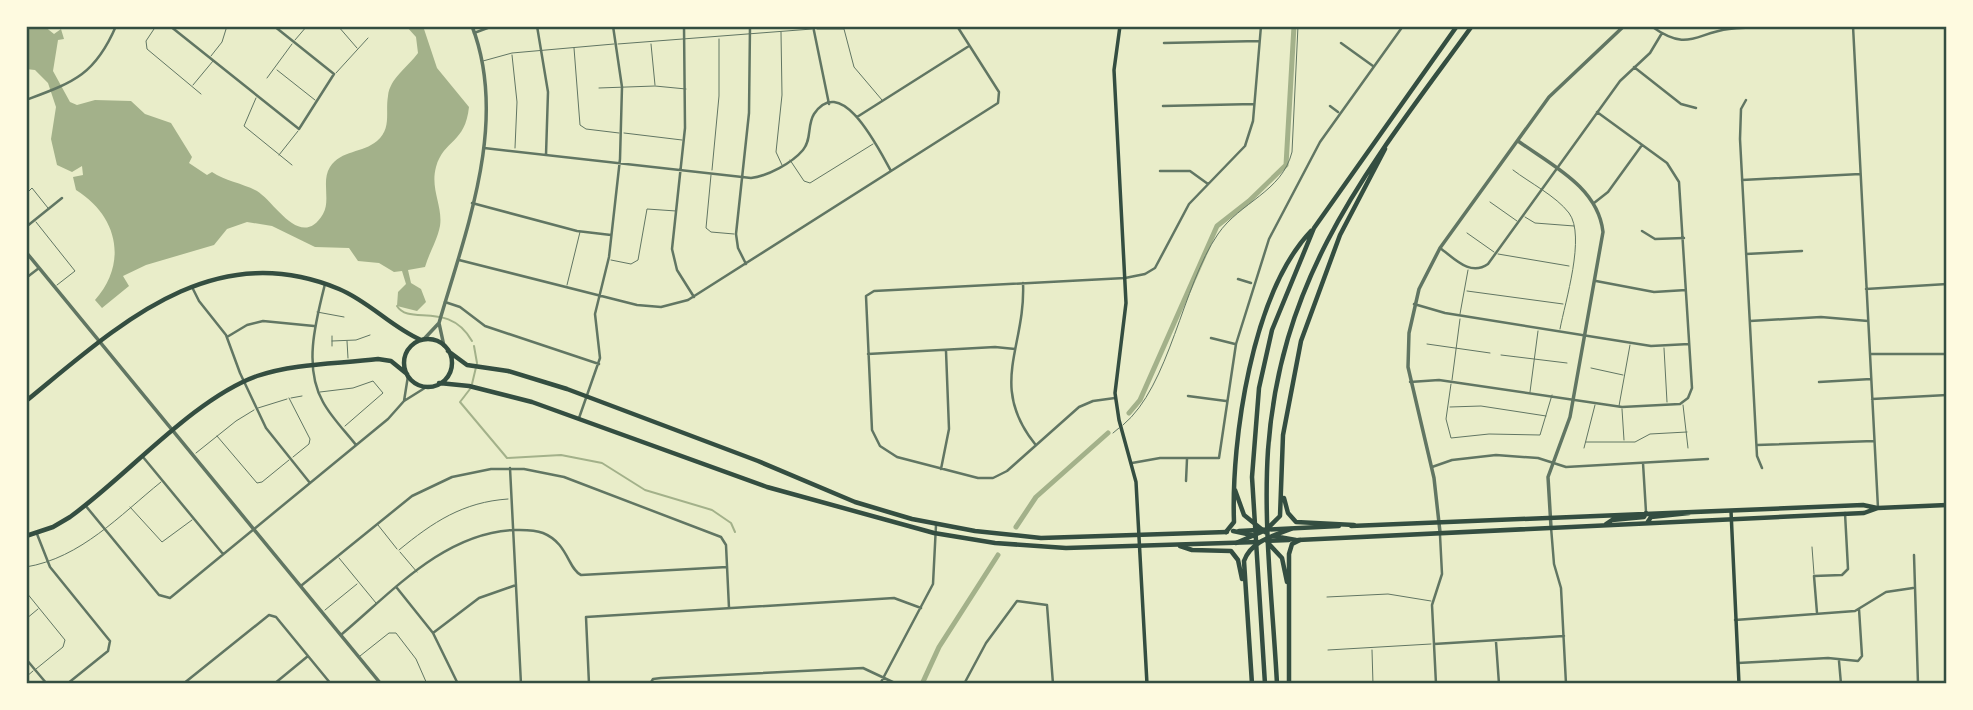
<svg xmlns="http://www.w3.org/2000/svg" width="1973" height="710" font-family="Quicksand,sans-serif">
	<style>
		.water { fill: #a3b18a }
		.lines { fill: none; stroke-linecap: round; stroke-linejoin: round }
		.stream { stroke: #a3b18a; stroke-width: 2 }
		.canal { stroke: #a3b18a; stroke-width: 5 }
		.service { stroke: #617663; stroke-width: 1 }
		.minor { stroke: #617663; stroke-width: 2.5 }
		.tertiary { stroke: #617663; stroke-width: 3.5 }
		.secondary { stroke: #344e41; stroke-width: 3.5 }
		.primary { stroke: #344e41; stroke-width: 4.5 }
		.motorway { stroke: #344e41; stroke-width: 4.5 }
		.neatline { fill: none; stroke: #344e41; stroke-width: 2.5 }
	</style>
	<rect width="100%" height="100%" fill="#e9edc9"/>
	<path class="water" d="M26 26H44L54 34 61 29 64 39 58 40 53 71 70 102 77 105 95 100 131 101 145 114 171 123 192 157 189 163 207 175 212 172C225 181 242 183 257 191 275 202 301 251 323 214 331 200 321 181 330 167 341 150 363 153 377 141 392 128 385 113 388 96 390 78 407 68 418 53L416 37 406 26H423L437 68 469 107C465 144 444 139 436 167 430 189 443 206 440 226 437 241 429 253 425 267L408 270 411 283 421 289 426 302 417 311 397 306 398 292 406 284 402 271 394 272 379 263 358 261 349 248 315 247 272 226 247 222 227 229 214 245 146 265 123 276 129 286 102 308 95 300C128 263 118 216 76 190L73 177 83 175 82 166 72 172 57 165 51 139 56 107 48 83 35 70 26 69Z"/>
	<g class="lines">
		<path class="stream" d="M397 306C409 326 449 300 472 341
			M472 384 477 363 474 346
			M470 389 460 402 507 458 561 455 602 463 645 490 712 510 731 523 735 532"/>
		<path class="canal" d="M1129 413 1140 400 1217 226 1249 201 1286 165 1294 26
			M1016 527 1036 497 1108 433
			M922 684 939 647 998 555"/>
		<path class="service" d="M156 26 146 41 147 49 201 94
			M338 26 357 48
			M817 29H844L854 67 882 100
			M781 32 782 95 776 152 782 165
			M295 40 307 26
			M618 44 812 29
			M651 44 655 85
			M574 48 580 125 586 129 619 133
			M512 55 517 102 515 148
			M211 56 222 42 227 26
			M483 61 512 53 614 44
			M277 70 315 100
			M336 73 368 38
			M267 78 292 44
			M193 85 213 61
			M599 88 655 86 686 89
			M256 98 244 126 292 165
			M624 133 682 140
			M279 155 298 131
			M790 160 804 181 810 183 873 144
			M712 170 719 96V39
			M1513 170C1530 183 1556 196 1569 213 1586 236 1565 302 1560 329
			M711 175 706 228 711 232 734 234
			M26 194 32 188 48 208
			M1490 202 1517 221
			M1525 217 1535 223 1574 226
			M36 222 75 271 57 285
			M1467 233 1494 252
			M1498 254 1569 266
			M611 260 631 264 638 260 647 209 676 211
			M567 285 580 232
			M1467 291 1563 304
			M317 312 344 317
			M1460 314 1468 270
			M332 341 356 340 370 335
			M347 341 348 358
			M1427 344 1490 353
			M332 346V336
			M1664 348 1667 402
			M1501 355 1567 363
			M1591 368 1623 375
			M1452 380 1460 319
			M1451 384 1446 419 1451 438 1489 434 1540 435 1552 395
			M320 392 353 388 373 381 383 393 345 426
			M1530 392 1538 331
			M289 398 310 439 309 444 293 457
			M291 398 302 396
			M1683 405 1688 448
			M1619 406 1630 345
			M1450 407 1481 406 1546 416
			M258 408 287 399
			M1622 409 1624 440
			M1123 425C1170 386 1182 286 1218 234 1240 202 1282 192 1292 152L1298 26
			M1113 433 1119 428
			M217 436 257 483 262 482 289 460
			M1586 442H1635L1650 434 1687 432
			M1584 448 1595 405
			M196 453 236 421 254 410
			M130 507 162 542 192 520
			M378 525 397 549
			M1812 547 1814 574
			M399 550C433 522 463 502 508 499
			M400 552 417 572
			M339 558 376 603
			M26 567C81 558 120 515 161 482
			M26 592 65 640 63 647 36 669
			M1327 597 1388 594 1431 601
			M325 610 357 584
			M26 619 38 609
			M1328 650 1431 644
			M1372 650 1373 684
			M360 656 389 633H396L416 659 427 684
			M26 677 33 671"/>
		<path class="minor" d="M170 26 299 129 334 74 274 26
			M537 26 548 92 546 155
			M684 26 685 128 672 249 677 270 694 297
			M813 26 829 104
			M1651 26C1689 53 1695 33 1729 29 1749 27 1769 27 1789 26
			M1806 26H1833
			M1853 26 1878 508
			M474 33 493 26
			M1164 43 1259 41
			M1341 43 1373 66
			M1634 67 1681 104 1696 108
			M26 100C74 82 95 75 116 26
			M1746 100 1741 109 1740 139 1757 456 1762 468
			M1163 106 1254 104
			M1330 106 1338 112
			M857 117 969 46
			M484 148 751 178C768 176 792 163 803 150 812 139 807 125 814 114 842 72 880 152 891 171
			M1160 171H1190L1208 184
			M1742 180 1860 174
			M472 203 577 231 611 235
			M1594 203 1608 192 1642 145
			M26 227 62 198
			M1642 231 1655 239 1684 238
			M1440 248C1454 258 1470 277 1488 264L1620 81 1650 53 1662 33
			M1746 254 1802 251
			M459 260 637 305 661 307 688 300 998 103 999 92 957 26
			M746 264 738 248 736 234 749 113 750 26
			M26 278 39 268
			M1238 279 1251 283
			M1596 281 1654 292 1686 290
			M1023 283C1026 347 988 385 1035 444
			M325 284C316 320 303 367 323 402 331 417 345 431 356 445
			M192 287 199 301 226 335 240 373 266 428 310 483
			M1866 289 1947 284
			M445 302 460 307 485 326 599 364
			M1414 304 1445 313 1651 346 1689 344
			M1750 321 1821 317 1868 321
			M227 337 247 325 263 321 314 326
			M1211 338 1235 344
			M868 354 995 347 1015 349
			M1870 354H1947
			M1410 382 1439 380 1622 407 1680 404 1688 398 1692 388 1679 182 1667 163 1597 112
			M1819 382 1871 379
			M1188 396 1226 401
			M1115 398 1093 401 1079 407 1007 471 993 478H978L897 457 880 446 872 430 866 296 874 291 1125 278 1145 274 1155 268 1189 204 1245 146 1253 121 1261 26
			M1872 399 1947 395
			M404 401 408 376
			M579 418 600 358 595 314 609 257 620 159 622 87 613 26
			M1757 445 1874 441
			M143 457 223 554
			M1132 463 1160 458H1219L1236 344 1269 239 1320 142 1403 26
			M1643 463 1646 512
			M1432 467 1452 460 1496 455 1538 458 1566 467 1708 459
			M510 468 521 684
			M941 469 949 429 946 351
			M1186 481 1187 459
			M85 505 159 595 170 598 388 419 404 401 428 386
			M1551 527 1554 564 1561 588 1566 684
			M37 534 50 567 110 641 108 651 67 684
			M1914 555 1918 684
			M302 585 412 496 452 477 491 469H524L564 477 721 537 726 545 729 608
			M397 588 433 633 458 684
			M1817 613 1814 576 1842 575 1848 569 1845 513
			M1735 620 1855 611 1886 592 1913 588
			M433 633 479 598 516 585
			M342 634C392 592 443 534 512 530 522 530 533 529 543 533 568 543 568 569 581 575L727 567
			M1496 642 1499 684
			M1434 644 1564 636
			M26 659 47 684
			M1839 661 1841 684
			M1738 663 1828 658 1858 661 1862 656 1859 609
			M183 684 269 615 276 617 331 684
			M274 684 308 656
			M589 684 586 617 894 598 921 608
			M650 684 653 679 661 678 863 668 897 684
			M880 684 933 584 936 525
			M964 684 986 643 1017 601 1047 605 1053 684
			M1436 684 1432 605 1442 574 1440 535"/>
		<path class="tertiary" d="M1518 141C1551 165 1598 187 1603 232L1570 417 1548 477 1551 527
			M26 252 381 684
			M439 323 444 346
			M424 339 439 323C466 230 509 122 472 26
			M1440 532 1434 478 1408 367 1409 333 1419 289 1440 248 1549 97 1624 26"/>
		<path class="secondary" d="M1120 26 1114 70 1126 303 1115 393 1119 420 1136 482 1147 684
			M1731 511 1739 684"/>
		<path class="primary" d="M404 363a24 24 0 1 1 48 0a24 24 0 1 1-48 0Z
			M448 351 467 365 508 371 567 389 758 461 855 502 912 519 975 531 1041 538 1227 532
			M439 383 469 386 532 402 767 487 934 533 995 543 1066 548 1258 542
			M26 401C118 326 211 236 339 289 370 302 391 327 421 340
			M1647 523 1651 517 1689 513
			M1606 524 1612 520 1644 517 1646 513
			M1351 526 1863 505 1877 508
			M1239 531 1339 526
			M26 536 53 527 70 517C127 476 193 399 257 376 295 363 338 364 378 359L391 361 407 374
			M1298 540 1864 513 1878 508 1947 505
			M1267 541 1289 540"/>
		<path class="motorway" d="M1235 490 1244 515 1265 532
			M1284 498 1288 513 1296 522 1354 525
			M1233 531 1252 535
			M1226 532 1234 522C1231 440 1252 293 1311 231
			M1273 536 1296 540
			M1236 543 1266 530 1280 516 1283 435 1301 341 1340 235 1385 149
			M1269 544 1282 558 1287 582
			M1180 546 1192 550 1231 551 1238 560 1242 579
			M1252 684 1244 561C1251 541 1273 536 1291 529
			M1265 684 1252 477 1259 388 1272 330 1314 228 1457 26
			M1277 684C1273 607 1263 527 1268 450 1281 271 1371 165 1472 26
			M1289 684V554L1292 544 1300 540"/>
	</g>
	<rect width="1973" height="710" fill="none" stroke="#fefae0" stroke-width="56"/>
	<rect x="28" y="28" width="1917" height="654" class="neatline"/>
</svg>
